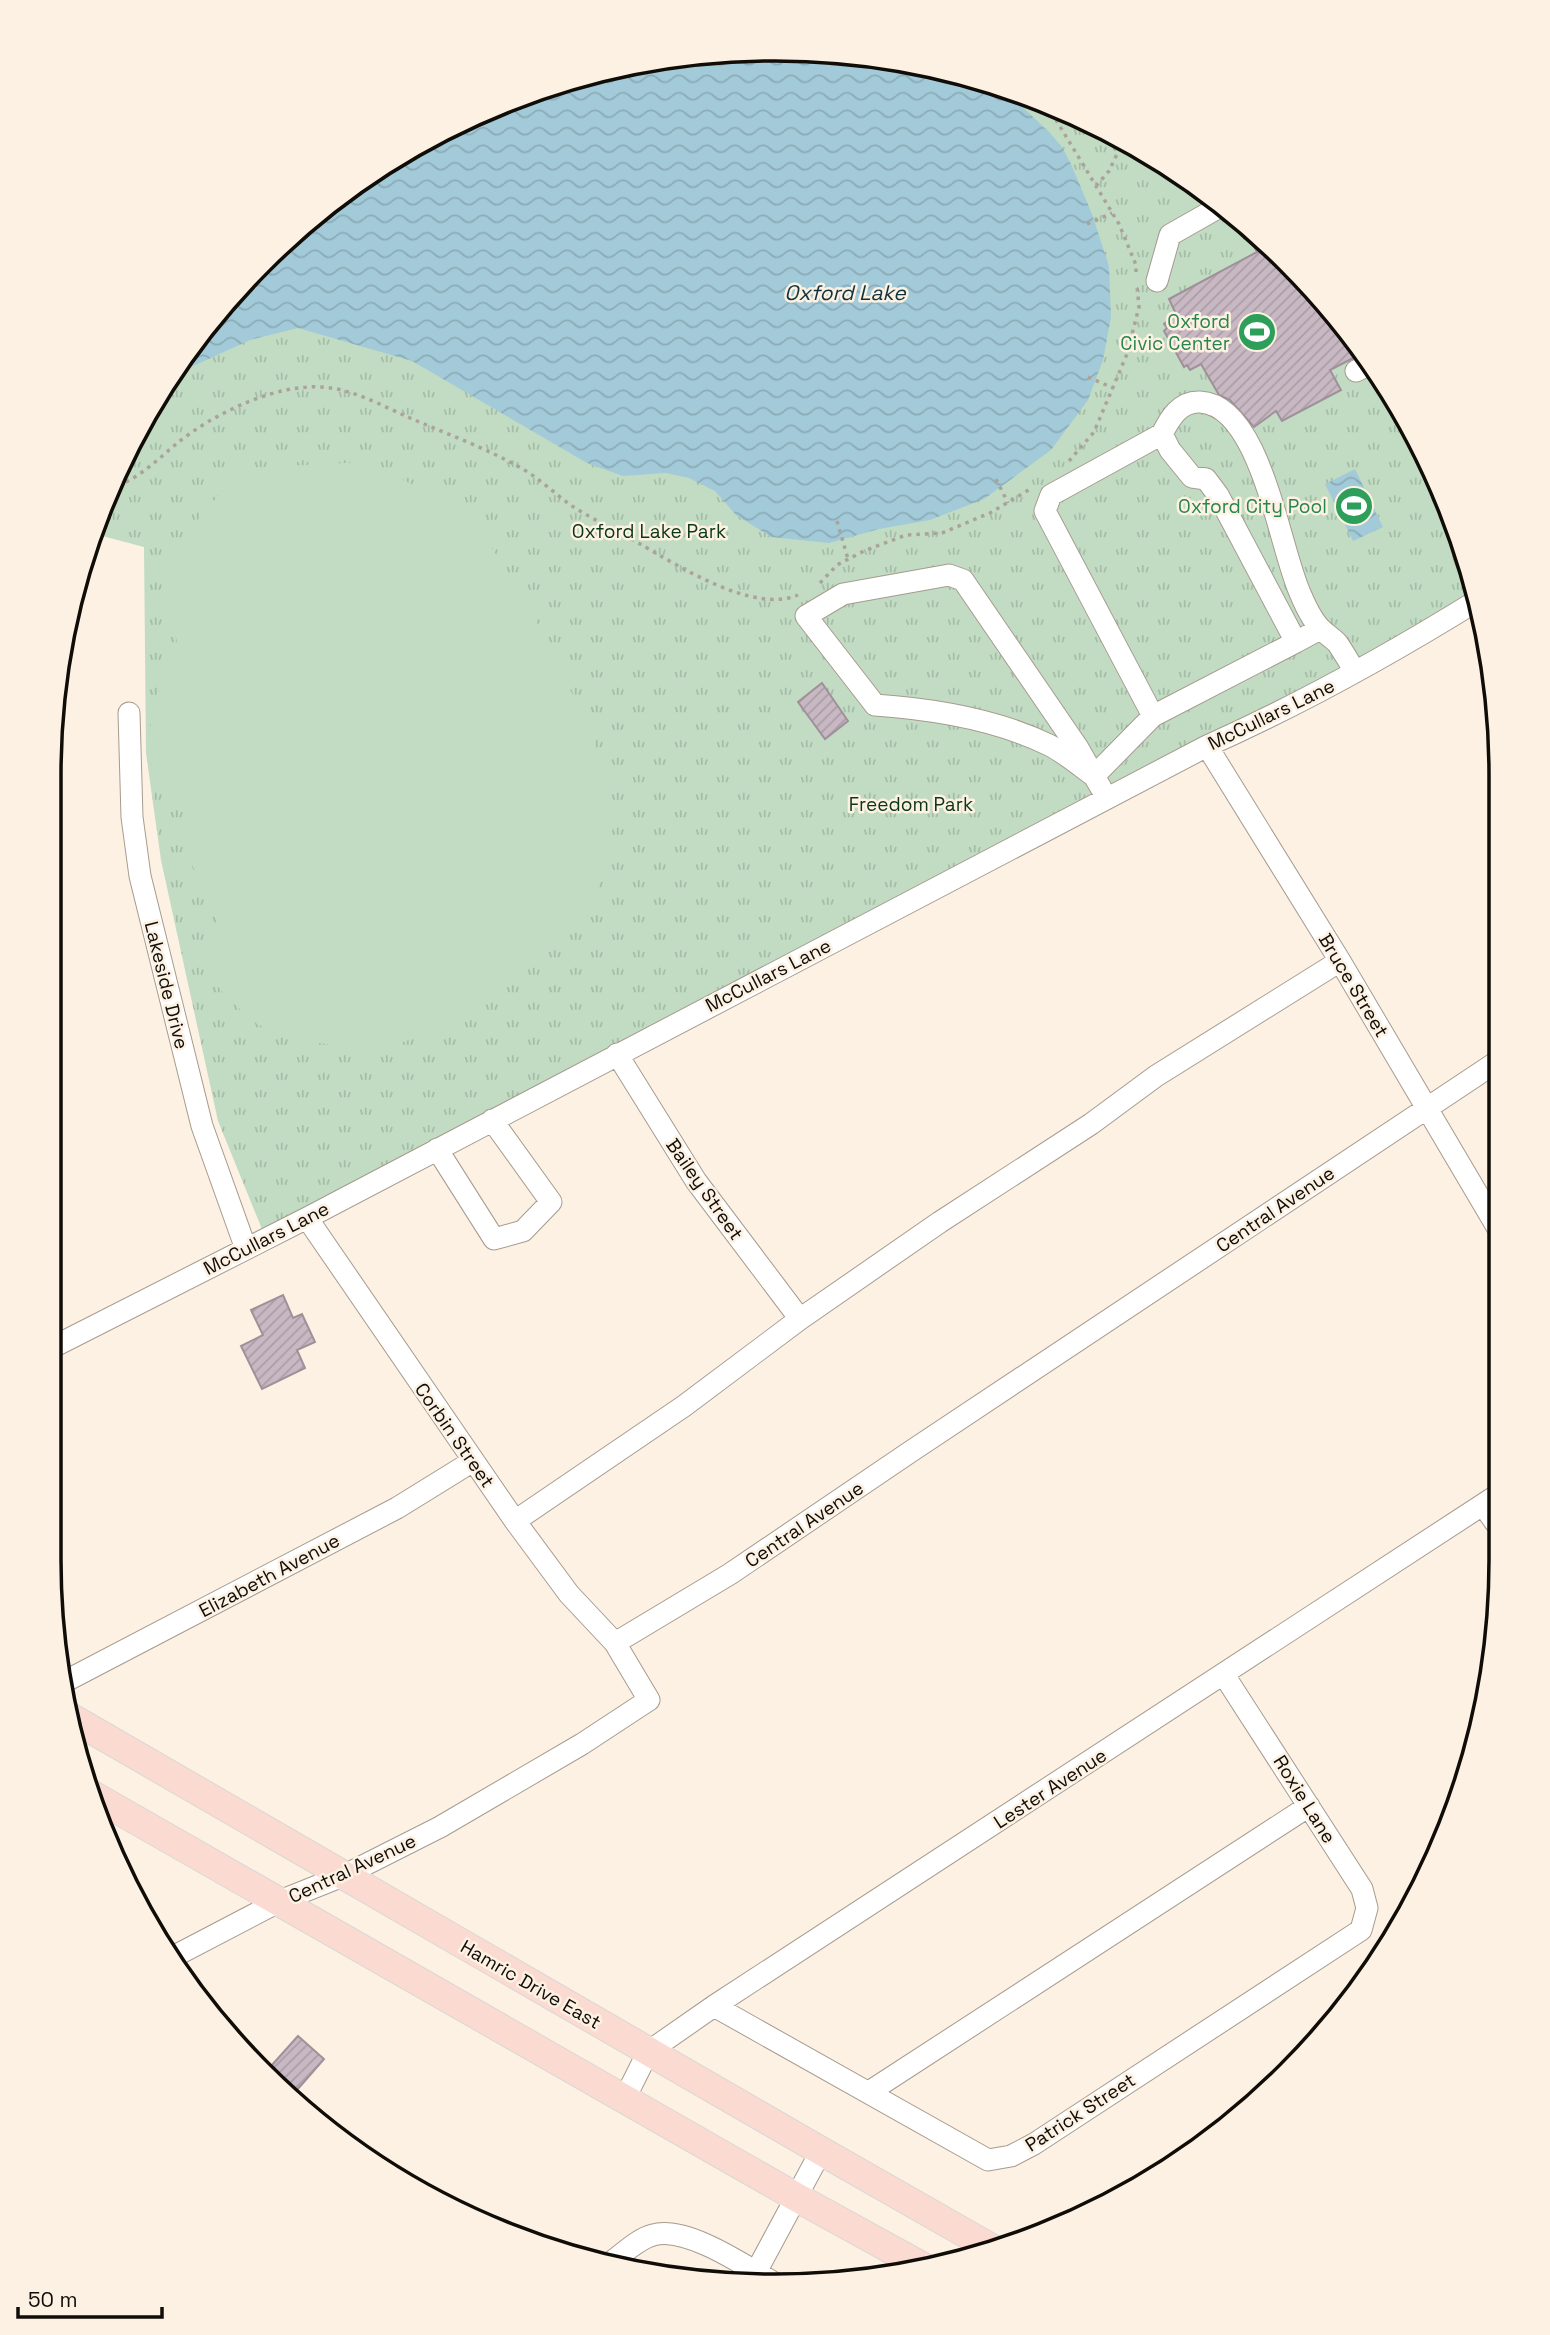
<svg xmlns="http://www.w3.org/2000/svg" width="1550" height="2335" font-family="'Space Grotesk',sans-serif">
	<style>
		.grass { fill: url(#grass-tufts) }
		.pitch { fill: #c1dcc3 }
		.water { fill: url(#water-waves) }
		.building { fill: url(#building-hatch); stroke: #9f909a; stroke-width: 2 }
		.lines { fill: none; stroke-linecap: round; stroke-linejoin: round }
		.minor-casing { stroke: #a69b8e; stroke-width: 23 }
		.major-casing { stroke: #d9d8d7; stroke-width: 30 }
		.path { stroke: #aca398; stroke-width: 3.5; stroke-dasharray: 3.5 5; stroke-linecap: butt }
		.minor { stroke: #fff; stroke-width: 21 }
		.major { stroke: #fadad1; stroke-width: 28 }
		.labels { text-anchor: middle; stroke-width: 5; stroke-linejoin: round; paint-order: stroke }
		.leisure-label { font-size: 19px; fill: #27864d; stroke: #fcf1e2; text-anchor: end }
		.park-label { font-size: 19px; fill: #0a3715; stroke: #fcf1e2 }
		.street-label { font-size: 19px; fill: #100d08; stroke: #fcf1e2 }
		.water-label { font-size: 21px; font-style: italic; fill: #10343f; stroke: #fcf1e2 }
		.rim { fill: none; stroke: #100d08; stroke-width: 3.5 }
	</style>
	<defs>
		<pattern id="grass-tufts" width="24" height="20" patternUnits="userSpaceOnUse" patternTransform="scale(1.75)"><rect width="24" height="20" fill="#c1dcc3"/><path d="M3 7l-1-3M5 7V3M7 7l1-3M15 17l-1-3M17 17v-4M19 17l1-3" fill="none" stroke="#a5bca6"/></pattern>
		<pattern id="water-waves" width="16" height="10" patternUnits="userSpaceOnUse" patternTransform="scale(1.75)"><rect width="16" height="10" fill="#a3cad8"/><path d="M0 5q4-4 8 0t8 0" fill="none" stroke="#8bacb8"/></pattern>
		<pattern id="building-hatch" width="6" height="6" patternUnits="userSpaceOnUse" patternTransform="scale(1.75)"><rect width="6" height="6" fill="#c8b8c3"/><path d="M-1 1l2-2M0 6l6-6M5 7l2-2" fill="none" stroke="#ab9da6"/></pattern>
	</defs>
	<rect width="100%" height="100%" fill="#fcf1e2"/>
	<path class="grass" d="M728 51 870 55 1009 88 1138 146 1254 229 1351 333 1426 454 1476 587 1478 600 266 1239 218 1121 161 860 146 753 144 547 91 533 124 454 229 296 333 199 454 124 587 74Z"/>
	<path class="pitch" d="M365 462 468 511 528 604 582 714 606 775 613 822 609 864 595 892 576 922 507 983 456 1017 418 1037 382 1049 333 1045 292 1039 257 1024 232 1002 205 973V954L217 926 215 911 192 865 186 836 188 808 178 804 164 791 146 753 155 698 180 657 161 563 242 468Z"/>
	<path class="water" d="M728 51 870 55 1005 87 1010 95 1050 133 1062 147 1071 164 1092 214 1109 266 1111 317 1103 360 1088 400 1051 450 984 499 930 520 879 529 829 543 771 537 736 515 715 491 689 478 666 473 623 476 587 463 412 361 298 328 250 340 178 373 229 296 333 199 454 124 587 74Z
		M1355 469 1383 527 1353 541 1325 484Z"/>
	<path class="building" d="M1244 222 1254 229 1351 333 1363 353 1330 370 1341 390 1282 421 1276 411 1254 427 1230 400 1219 395 1201 364 1190 370 1187 365 1184 367 1164 331 1167 328 1164 324 1176 314 1169 299 1257 252 1242 223Z
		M822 683 848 721 825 739 798 702Z
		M283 1295 293 1318 302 1314 315 1342 297 1350 305 1368 262 1389 241 1346 263 1335 251 1310Z
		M298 2036 324 2059 290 2098 263 2075Z"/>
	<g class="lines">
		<defs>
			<path id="minor" d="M1157 281 1170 235 1221 206
				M1356 371 1370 364
				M1464 556 1471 574
				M949 575 963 580 1078 748 1094 776C1080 766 1065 753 1049 745 996 719 933 709 875 705L806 616 843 594Z
				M1320 629 1296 642 1218 495 1206 479 1192 477 1170 450 1162 434C1170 418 1180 401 1200 402 1261 405 1279 547 1300 593 1305 605 1313 622 1322 630 1327 635 1334 639 1338 644 1344 653 1350 663 1355 672
				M129 713 132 817 140 876 202 1126 246 1249
				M1153 716 1045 511 1051 495 1162 434
				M1207 746 1340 961 1497 1227
				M1101 788 1094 776 1153 716 1296 642
				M617 1054 696 1181 800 1319
				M437 1149 494 1239 523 1231 551 1202 492 1120
				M55 1346 307 1218 1207 746C1301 704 1391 654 1478 600
				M1483 1505 1495 1522
				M515 1521 684 1406 800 1319 940 1222 1091 1124 1156 1076 1340 961
				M615 1643 730 1574 910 1452 1498 1061
				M62 1683 397 1508 473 1461
				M169 1959 280 1901 345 1875 440 1827 582 1744 649 1700 615 1643 569 1594 515 1521 307 1218
				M714 2006 988 2160 1011 2156 1034 2144 1361 1930 1367 1908 1362 1889 1224 1675
				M869 2092 1309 1806
				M625 2098 648 2052 714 2006 1496 1496
				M607 2265C621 2256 637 2239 653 2235 686 2225 747 2267 776 2284
				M756 2272 821 2151"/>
			<path id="major" d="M70 1717 821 2151 993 2249
				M87 1792 796 2197 925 2268"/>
		</defs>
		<use href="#minor" class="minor-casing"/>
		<use href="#major" class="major-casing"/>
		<path class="path" d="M1047 105 1119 224 1136 265V275
			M1096 186 1109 171 1117 154 1109 133
			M1087 224 1112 213
			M1088 377 1113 388
			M1069 461 1094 432 1127 354 1139 307 1137 286
			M996 479 1008 503
			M110 488C136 481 155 462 175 445 212 414 281 380 331 388 358 392 385 407 410 418 447 434 486 448 521 468 539 478 555 494 572 506 594 520 619 532 642 545 680 567 754 614 798 595
			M837 521 848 559
			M820 583 837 565 864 551 906 535 942 533 990 513 1032 488"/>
		<use href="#minor" class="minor"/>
		<use href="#major" class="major"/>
	</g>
	<defs>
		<symbol id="stadium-disc" viewBox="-11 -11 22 22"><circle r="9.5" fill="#2e9e5b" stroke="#fcf1e2"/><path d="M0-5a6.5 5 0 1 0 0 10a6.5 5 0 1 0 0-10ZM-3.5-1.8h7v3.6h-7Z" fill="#fff"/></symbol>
	</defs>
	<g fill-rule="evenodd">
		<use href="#stadium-disc" x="1235" y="310" width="44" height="44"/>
		<use href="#stadium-disc" x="1332" y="484" width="44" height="44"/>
	</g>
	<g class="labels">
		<g class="leisure-label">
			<text x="1230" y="328">Oxford<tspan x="1230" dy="22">Civic Center</tspan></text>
			<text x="1327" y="513">Oxford City Pool</text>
		</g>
		<g class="park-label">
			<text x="649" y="538">Oxford Lake Park</text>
			<text x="911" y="811">Freedom Park</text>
		</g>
		<g class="street-label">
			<text transform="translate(1271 714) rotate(-26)" y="7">McCullars Lane</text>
			<text transform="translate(768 975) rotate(-27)" y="7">McCullars Lane</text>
			<text transform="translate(167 985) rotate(76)" y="7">Lakeside Drive</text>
			<text transform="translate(1354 985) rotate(59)" y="7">Bruce Street</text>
			<text transform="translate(705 1189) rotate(55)" y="7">Bailey Street</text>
			<text transform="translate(1275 1209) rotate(-34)" y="7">Central Avenue</text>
			<text transform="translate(266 1238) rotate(-27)" y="7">McCullars Lane</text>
			<text transform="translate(455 1435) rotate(55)" y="7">Corbin Street</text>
			<text transform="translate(804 1524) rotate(-34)" y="7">Central Avenue</text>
			<text transform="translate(269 1575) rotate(-28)" y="7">Elizabeth Avenue</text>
			<text transform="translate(1050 1788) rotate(-33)" y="7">Lester Avenue</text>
			<text transform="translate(1305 1799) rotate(58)" y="7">Roxie Lane</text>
			<text transform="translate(352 1868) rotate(-25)" y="7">Central Avenue</text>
			<text transform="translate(531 1984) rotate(30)" y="7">Hamric Drive East</text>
			<text transform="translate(1080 2112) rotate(-33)" y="7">Patrick Street</text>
		</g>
		<g class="water-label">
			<text x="845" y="300">Oxford Lake</text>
		</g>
	</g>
	<path d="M0 0H1550V2335H0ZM775 61H775A714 714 0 0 1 1489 775V1560A714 714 0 0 1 775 2274H775A714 714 0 0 1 61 1560V775A714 714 0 0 1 775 61Z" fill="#fcf1e2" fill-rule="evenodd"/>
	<path class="rim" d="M775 61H775A714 714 0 0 1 1489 775V1560A714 714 0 0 1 775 2274H775A714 714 0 0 1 61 1560V775A714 714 0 0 1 775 61Z"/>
	<path d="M18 2307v10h144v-10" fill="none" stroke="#100d08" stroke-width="3.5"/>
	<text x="28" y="2307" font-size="21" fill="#100d08" stroke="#fcf1e2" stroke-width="5" paint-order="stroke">50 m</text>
</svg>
